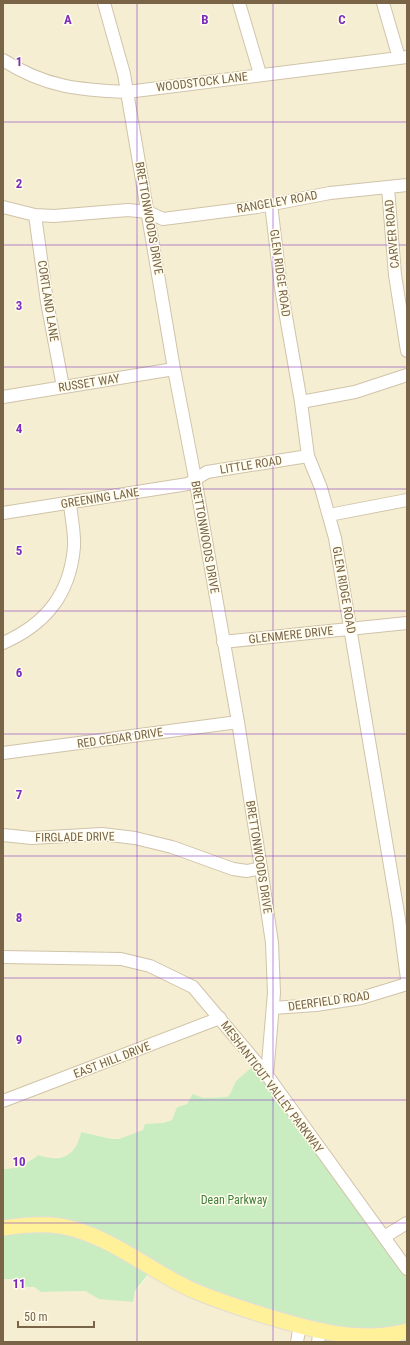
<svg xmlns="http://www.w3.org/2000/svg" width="410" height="1345" font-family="'Roboto Condensed',sans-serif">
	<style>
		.residential { fill: #f6eed2 }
		.green { fill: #c9edc1 }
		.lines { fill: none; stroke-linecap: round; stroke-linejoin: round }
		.minor-casing { stroke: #d0c3a9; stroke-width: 14 }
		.major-casing { stroke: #e2ddd7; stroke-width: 17 }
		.minor { stroke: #fff; stroke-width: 12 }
		.major { stroke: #fff09a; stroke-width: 15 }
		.grid { fill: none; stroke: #7b2cbf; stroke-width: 1; stroke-opacity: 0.55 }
		.labels { text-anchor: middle; stroke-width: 3; stroke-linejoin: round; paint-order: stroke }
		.street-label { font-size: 12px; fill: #796447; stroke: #fffcec }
		.park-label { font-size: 12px; fill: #42803e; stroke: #fffcec }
		.grid-label { font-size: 13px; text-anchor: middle; font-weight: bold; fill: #7b2cbf; stroke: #fffcec; stroke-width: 3; stroke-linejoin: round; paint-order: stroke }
	</style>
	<rect width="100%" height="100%" fill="#fefae4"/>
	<path class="residential" d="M3 3H407V1268L236 1081 230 1094 227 1097 203 1098 177 1107 172 1120 169 1123 142 1131 132 1138 112 1139 81 1132 78 1145 68 1156 49 1159 38 1155 31 1162 20 1164 11 1170 3 1169Z
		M152 1269 308 1326 318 1342H3V1279L20 1280 26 1287H34L41 1292 85 1291 96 1296 133 1301 135 1291 141 1285Z"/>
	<path class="green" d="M257 1063 407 1268V1342H318L320 1333 152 1269 135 1291 133 1302 99 1299 85 1291 41 1292 34 1287H26L20 1280 3 1279V1169C13 1170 31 1162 38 1155 62 1163 76 1156 81 1132L112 1139H119L143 1130 145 1124 163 1123 172 1120 177 1107 187 1104 193 1094 203 1098 227 1097 230 1094 236 1081Z"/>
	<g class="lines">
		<defs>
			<path id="minor" d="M104 3 124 74 174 369 195 478 238 722 261 868 272 943 274 993 267 1075
				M239 3 260 74
				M383 3 399 58
				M3 60C45 87 79 90 127 92L407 57
				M388 188 395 275 407 351
				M271 204 281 288 301 402 308 456 321 488 335 538 399 919 407 979
				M3 207 35 215 54 216 128 210 148 212 163 219 257 207 330 193 407 185
				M35 215 47 302 63 387
				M3 397 174 369
				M301 402 355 392 407 375
				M3 513 188 484 207 472 308 456
				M329 515 407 500
				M223 642 407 623
				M3 643C46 624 70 594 74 547 75 533 71 517 70 503
				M3 753 238 722
				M3 835 32 838 102 834 135 838 172 847 233 869 247 871 261 868
				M3 957 121 959 150 966 193 987 267 1075 407 1269
				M273 1008 316 1005 361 998 407 984
				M3 1101 220 1018
				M384 1237 407 1223
				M297 1342 300 1325
				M318 1342 320 1330"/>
			<path id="major" d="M3 1228C22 1225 41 1223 60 1226 108 1234 147 1269 190 1289 210 1298 232 1305 253 1312 301 1327 357 1345 407 1331"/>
		</defs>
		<use href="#minor" class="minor-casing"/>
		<use href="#major" class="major-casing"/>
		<use href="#minor" class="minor"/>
		<use href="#major" class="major"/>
	</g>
	<path class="grid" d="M137 3V1342M273 3V1342M3 122H407M3 245H407M3 367H407M3 489H407M3 611H407M3 734H407M3 856H407M3 978H407M3 1100H407M3 1223H407"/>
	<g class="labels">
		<g class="street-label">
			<text transform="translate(202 82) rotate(-7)" y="4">WOODSTOCK LANE</text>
			<text transform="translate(277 202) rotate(-10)" y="4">RANGELEY ROAD</text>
			<text transform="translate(149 218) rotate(80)" y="4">BRETTONWOODS DRIVE</text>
			<text transform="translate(392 234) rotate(-95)" y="4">CARVER ROAD</text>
			<text transform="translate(280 273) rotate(82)" y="4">GLEN RIDGE ROAD</text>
			<text transform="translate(48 301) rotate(81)" y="4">CORTLAND LANE</text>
			<text transform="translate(89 383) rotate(-9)" y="4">RUSSET WAY</text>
			<text transform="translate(251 465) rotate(-9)" y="4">LITTLE ROAD</text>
			<text transform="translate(100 498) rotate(-9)" y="4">GREENING LANE</text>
			<text transform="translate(205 537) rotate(80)" y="4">BRETTONWOODS DRIVE</text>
			<text transform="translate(344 590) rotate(80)" y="4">GLEN RIDGE ROAD</text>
			<text transform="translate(291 635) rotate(-6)" y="4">GLENMERE DRIVE</text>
			<text transform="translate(120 738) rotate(-8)" y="4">RED CEDAR DRIVE</text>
			<text transform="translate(75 837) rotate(-1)" y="4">FIRGLADE DRIVE</text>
			<text transform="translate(259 857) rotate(81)" y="4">BRETTONWOODS DRIVE</text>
			<text transform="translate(329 1001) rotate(-8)" y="4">DEERFIELD ROAD</text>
			<text transform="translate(112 1060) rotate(-21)" y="4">EAST HILL DRIVE</text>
			<text transform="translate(272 1087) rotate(53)" y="4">MESHANTICUT VALLEY PARKWAY</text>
		</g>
		<g class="park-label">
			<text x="234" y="1204">Dean Parkway</text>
		</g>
	</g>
	<g class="grid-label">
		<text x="68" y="24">A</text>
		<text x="205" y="24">B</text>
		<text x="342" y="24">C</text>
		<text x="19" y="66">1</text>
		<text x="19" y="188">2</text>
		<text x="19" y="310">3</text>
		<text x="19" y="433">4</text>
		<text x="19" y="555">5</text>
		<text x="19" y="677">6</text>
		<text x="19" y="799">7</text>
		<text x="19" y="922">8</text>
		<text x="19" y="1044">9</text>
		<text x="19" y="1166">10</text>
		<text x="19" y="1288">11</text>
	</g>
	<rect width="410" height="1345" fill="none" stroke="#796447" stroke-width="8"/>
	<path d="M18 1321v6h76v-6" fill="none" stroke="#796447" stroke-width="2"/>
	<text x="24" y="1321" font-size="12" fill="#796447" stroke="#fffcec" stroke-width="3" paint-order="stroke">50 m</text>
</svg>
